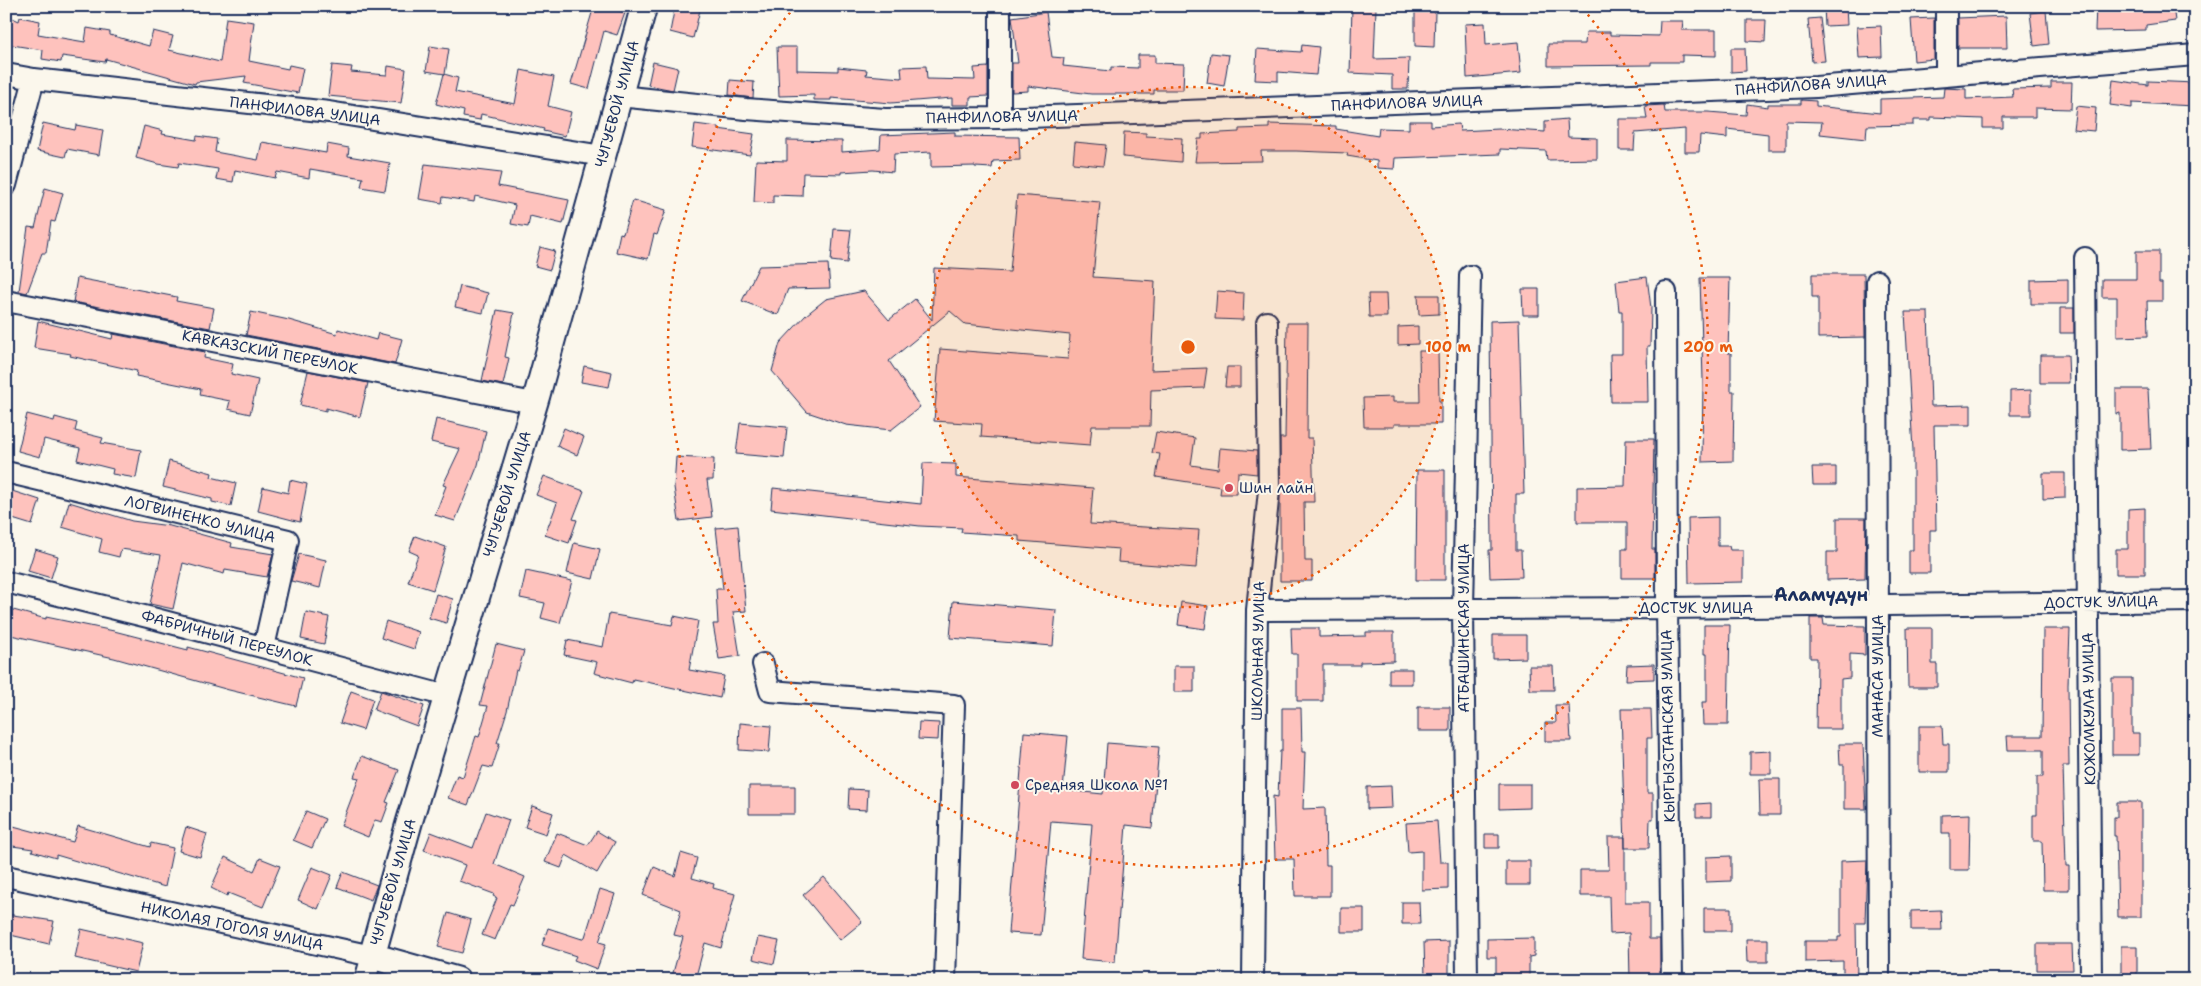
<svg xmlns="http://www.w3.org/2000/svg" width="2201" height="986" font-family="'Shantell Sans',sans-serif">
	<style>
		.building { fill: #fec2bd; stroke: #1b2f5e }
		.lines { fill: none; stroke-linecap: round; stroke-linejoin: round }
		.minor-casing { stroke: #1b2f5e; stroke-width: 24 }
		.tertiary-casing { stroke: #1b2f5e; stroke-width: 29 }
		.minor { stroke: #fbf7ec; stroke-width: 20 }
		.tertiary { stroke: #fbf7ec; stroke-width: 25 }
		.ring { fill: none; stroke: #e8590c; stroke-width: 2.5; stroke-dasharray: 2.5 5 }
		.poi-dot { fill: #d1495b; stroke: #fbf7ec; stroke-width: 2 }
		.labels { text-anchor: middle; stroke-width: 4; stroke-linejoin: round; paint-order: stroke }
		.street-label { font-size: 15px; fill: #1b2f5e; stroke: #fbf7ec }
		.poi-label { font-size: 15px; fill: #1b2f5e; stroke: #fbf7ec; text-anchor: start }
		.quarter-label { font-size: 18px; font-weight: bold; fill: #1b2f5e; stroke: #fbf7ec }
		.centre { fill: #e8590c; stroke: #fbf7ec; stroke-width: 2.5 }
		.ring-label { font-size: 15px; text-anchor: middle; font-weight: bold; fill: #e8590c; stroke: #fbf7ec; stroke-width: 4; stroke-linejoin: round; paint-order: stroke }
	</style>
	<rect width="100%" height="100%" fill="#fbf7ec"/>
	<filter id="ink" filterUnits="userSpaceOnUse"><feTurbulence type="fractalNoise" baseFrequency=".02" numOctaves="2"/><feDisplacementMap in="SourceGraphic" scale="10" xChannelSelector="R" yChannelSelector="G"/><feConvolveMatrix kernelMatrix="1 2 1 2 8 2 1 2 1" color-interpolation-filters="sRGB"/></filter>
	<g filter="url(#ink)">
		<path class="building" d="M594 6H603L625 13 617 35 604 31 589 89 571 84Z
			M675 6H701L693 38 670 32Z
			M1824 6H1846L1847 25 1825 26Z
			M2096 6H2173L2175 21 2146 25V30L2095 31Z
			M1352 7 1376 8 1374 59 1409 58 1408 89H1392V75L1350 73Z
			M2046 11 2049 44 2034 46 2030 13Z
			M1046 12 1052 57 1064 58 1063 66 1111 71V67L1138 68V55H1155V63L1184 64 1183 90H1154V94H1091L1028 86V91L1012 92V63H1018L1012 17Z
			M1415 12H1435L1434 47 1415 46Z
			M6 15 19 21 20 17 40 21 38 34 85 42 87 28 110 32V35L149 46 153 31 173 36 169 50 220 62 226 18 254 22 249 61 288 69 289 65 303 68 298 93 244 83 246 76 196 82 195 84 106 59 105 62 62 56 61 62 42 59 43 50 6 44Z
			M2006 16 2007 48H1958V18Z
			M1820 18 1825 61 1812 62 1808 19Z
			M1934 18V59L1914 61 1911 19Z
			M1747 20H1766L1765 42 1747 41Z
			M1660 21H1683L1682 30H1716V56L1682 55V62H1651V65L1548 66V44H1585L1586 32H1610V35L1659 36Z
			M1485 23 1486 45 1518 42 1521 73 1467 78 1465 24Z
			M1881 26 1882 57 1859 58 1857 27Z
			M1302 45 1319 47 1316 75 1278 72V81L1255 80 1257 49 1301 52Z
			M430 46 449 49 445 74 426 71Z
			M777 47H797V70L838 71V67L867 70 866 75 902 78 901 67 926 66 927 79 975 80 974 68 988 67V96L970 97V105H952V98L891 103 831 98V100H814V95L779 96Z
			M1731 48H1745L1746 71 1731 72Z
			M1211 53 1229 55 1224 86 1207 83Z
			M653 62 678 68 673 90 648 85Z
			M332 65 352 67 351 72 387 75 388 66 406 69 401 103 328 96Z
			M521 70 554 77 548 106 571 112 565 136 543 131 544 129 481 114 480 120 463 117 464 111 436 104 444 74 458 78 455 92 515 104Z
			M730 80 754 82 753 98 729 95Z
			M2113 80 2148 85V81L2195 83V106L2132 103V108L2110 105Z
			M2051 82H2072L2071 109 2035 108V117H2003V128H1983V119L1931 117V120H1913V125L1867 126 1866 139 1820 134 1822 122 1786 121V150H1768V134L1727 129V138L1700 135 1699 152H1685V129L1635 133 1634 150H1619V119H1647L1645 106 1664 105 1665 112H1708L1746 115 1747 104 1768 107V104H1801V100L1816 101V106L1880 113V99L1943 97 1944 88 1966 89V99L2013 97 2012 89 2051 88Z
			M2076 106 2096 108 2094 131 2073 129Z
			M1567 119 1568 137 1597 138V159L1547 160 1546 151 1500 149V154L1395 158 1394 169 1377 168V161L1347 156 1348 153 1296 151H1261L1262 161 1195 162 1198 139H1202V134L1239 132V129L1269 128V124L1336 126V129L1378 136 1379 128 1409 129V121H1431V126L1459 124 1460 131 1499 129 1545 132V121Z
			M43 123 75 130 76 125 103 130 99 155 67 149 65 157 37 151Z
			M695 124 718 127V129L754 134 750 155 692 147Z
			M144 126 163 131 162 134 196 140 197 136 217 139 215 152 258 160 262 142 326 153 327 144 349 148 348 156 390 163 385 191 361 187 363 178 310 169 309 178 277 172 275 178 235 170 233 182 216 179 218 169 179 163 178 167 158 164 136 158Z
			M955 132V136L1019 137 1020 160 993 161 992 168 975 167V166L931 167V152L894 154 893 172 873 170 841 172V174L803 173 802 196 773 195V203L754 202 756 160 787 161V140L842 141V152L880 149 881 135Z
			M1124 132 1146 133V136L1182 138 1181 162 1123 157Z
			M1075 142 1106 145 1103 166 1073 163Z
			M425 164 501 173 498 186 569 200 563 224 530 216 528 227 511 224 515 205 475 196 474 202 443 197 442 203 419 199Z
			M45 188 63 193 55 222 51 221 46 253H42L27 293 19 291 28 227 35 228Z
			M1017 195 1100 202 1093 277 1155 281 1151 370 1207 368 1204 388 1151 390 1150 426H1092L1090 445 981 437 982 424 934 421 940 349 1068 359 1070 335 965 324 950 311 889 361 920 407 891 430 846 425 807 412 772 371 780 343 806 315 826 299 864 291 889 320 915 299 932 320 934 268 1010 272Z
			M633 200 666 210 657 235 654 234 648 259 616 252 620 233 623 234Z
			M834 229 851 230 847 263 831 261Z
			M540 247 555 251 550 270 535 266Z
			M2136 251H2159V283H2162V301H2147L2148 336 2117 337V297H2102V279H2136Z
			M828 264 830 288 788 289 778 315 742 301 759 266Z
			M1812 274H1864L1865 337 1818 338V297H1812Z
			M1647 277 1651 308 1650 346H1647L1648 402H1611L1610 354H1622V311H1619L1616 281Z
			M77 278 177 297 176 301 214 308 210 328 73 302Z
			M1700 278H1730L1728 353H1731V391H1734L1733 461 1702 462 1703 380Z
			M2068 279V304H2031V280Z
			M460 286 488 293 483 313 455 307Z
			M1522 289H1539V315H1523Z
			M1217 291 1244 293 1243 320 1215 319Z
			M1368 294H1386L1387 317H1369Z
			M1418 295H1439V314L1419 315Z
			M2060 308H2074V333H2060Z
			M497 310 514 313 505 357 509 358 503 385 482 381Z
			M251 312 289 320 337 334 338 329 376 340 378 333 402 339 395 364 246 335Z
			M1905 312H1928L1931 406 1971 405V425H1934L1936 530H1930V573H1909V550H1913V450Z
			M1519 320 1524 494H1516V550H1521L1522 577 1490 578 1489 550H1492L1490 321Z
			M38 321 112 339 113 334 205 352 204 358 233 364 231 374 258 380 250 414 228 409 230 401 200 395 201 389 136 376 137 371 70 356 71 354 34 348Z
			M1287 323H1308L1307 438H1312L1314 502H1304L1305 561H1312V581H1280V438H1285Z
			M1418 326V344L1398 345V327Z
			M1419 351H1438L1439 401H1441V424H1394V427H1364L1363 398 1393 397V402H1420Z
			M2040 355H2068L2069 383H2040Z
			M584 366 612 372 609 387 581 382Z
			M1227 367H1240V387H1225Z
			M308 371 368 383 360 417 326 408V411L300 405Z
			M2116 389H2148L2151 449 2120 450V413L2116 414Z
			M2031 390V415H2010V391Z
			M27 414 54 421 55 417 77 423 75 431 103 438 101 443 141 450 136 478 112 474 113 469 77 460 80 448 44 439 40 457 18 451Z
			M436 419 486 431 478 465 455 521 435 515 446 486 443 485 460 449 431 442Z
			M740 423 787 427 784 458 736 454Z
			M564 428 584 437 577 455 557 446Z
			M1156 432 1195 438 1191 465 1218 469 1220 448 1257 451V474L1238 472 1237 494H1220L1221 487 1156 477 1160 454 1152 453Z
			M1626 439H1654L1652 549H1655V578H1622V549H1627V522H1577V487L1625 486Z
			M676 457 714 459 713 480H707L712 517 679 521 674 487Z
			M169 461 212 473 211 477 236 483 231 506 212 502V499L163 487Z
			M923 463 956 464V477L1093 488 1090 524 1199 530 1196 568 1118 562 1119 549 1019 541V536L961 532 962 528 920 526 771 509 773 488 921 504Z
			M1812 467H1836V485H1813Z
			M1417 470H1445V580H1416Z
			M2043 473H2065V498L2043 499Z
			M544 476 584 491 573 519 577 520 569 543 545 535 557 503 536 495Z
			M290 480 307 484 300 522 258 511 263 487 288 493Z
			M6 489 40 500 32 525 6 517Z
			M69 502 132 521 170 526 232 543 231 547 273 554 267 577 225 570 224 574 183 563 173 609 150 604 161 555 121 549 119 557 99 552 102 539 62 527Z
			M2145 508V574H2116V549H2128V509Z
			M1718 517V546H1729L1730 550H1743V582L1689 583 1688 518Z
			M1837 518H1866L1865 579 1827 580V552H1837Z
			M738 526 746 611 733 612 740 656 719 659 713 624H718L716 589H723L716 528Z
			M415 536 446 547 433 590 408 582 418 555 409 551Z
			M574 543 600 549 593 579 567 573Z
			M35 549 58 556 51 578 28 571Z
			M299 554 326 560 320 588 291 581Z
			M526 571 572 581 560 623 541 618 545 603 520 598Z
			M436 594 453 599 446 623 429 618Z
			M953 601 1056 610 1053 646 950 638Z
			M1181 602 1208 606 1205 629 1178 625Z
			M6 608 46 619V617L114 631 188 650V647L303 678 296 706 229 690 114 658 6 634Z
			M306 612 329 617 324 644 301 639Z
			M609 614 672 625 674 616 698 621 689 670 724 676 720 698 633 679 632 683 594 673 597 662 564 655 567 640 603 647Z
			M1810 618H1823L1824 625 1865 626V655L1850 654V678L1841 679V729H1816L1817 658H1810Z
			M386 621 419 632 414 649 381 638Z
			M1704 625H1730L1728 725H1703L1702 702H1707V654H1704Z
			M1291 628H1319V637L1366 636V632H1394V661L1360 662V665H1323V701H1297V654H1292Z
			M1907 628H1932V664H1937V687H1908Z
			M2043 629H2070L2068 685 2069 766H2063L2066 866H2069V890H2043L2042 841H2033V815H2037V777H2043V750H2008L2007 736H2042Z
			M1493 635H1526V658L1493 659Z
			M496 644 524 651 518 671 516 670 507 711 497 743H500L492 768 483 766 468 805 448 798 457 775 463 777 476 736 479 737 488 706 480 705Z
			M1654 664V679L1626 680 1627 665Z
			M1174 666H1194V692H1174Z
			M1529 666H1553L1554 690H1530Z
			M1389 669H1412V684H1389Z
			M2112 678H2132V733H2139V755H2112Z
			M351 691 373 699 363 730 340 723Z
			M381 691 424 706 417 726 374 710Z
			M1555 705H1569L1571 741H1545V723H1556Z
			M1418 707H1450V731H1418Z
			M1282 708H1301L1302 752H1305L1303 809 1325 808 1326 865H1330V896H1295L1294 859H1275L1273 796 1278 797 1280 751H1282Z
			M1621 709H1651L1652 738H1647V793H1653V819H1650L1649 848H1625Z
			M919 722 939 723 938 740 918 739Z
			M740 723 771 726 769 752 739 750Z
			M1919 726H1942L1943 744H1949V772H1919Z
			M1024 732 1068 736 1063 790 1103 794 1107 743 1159 747 1152 828 1126 825 1115 962 1081 959 1092 824 1051 821 1041 935 1008 933Z
			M1839 744H1863L1866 809H1844V765H1840Z
			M1771 751V774H1750V752Z
			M362 756 399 770 386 802 389 803 382 822 375 820 368 837 341 826 359 778 354 777Z
			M1759 779H1780V815H1760Z
			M1499 784H1530V808L1499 809Z
			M749 786H795V814H749Z
			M1391 786 1392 808 1367 809V787Z
			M849 789 868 790 867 810 848 809Z
			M2117 802H2141V917H2118L2116 836H2114V817H2117Z
			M1711 803V817H1696V804Z
			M532 806 553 813 546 834 525 827Z
			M306 811 325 819 312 848 293 840Z
			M486 812 509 820 494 864 525 877 513 905 510 904 495 940 482 935 497 898 493 896 494 894 459 881 465 865 424 850 431 832 473 848Z
			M1970 814 1969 870H1950V833H1942V815Z
			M1437 821 1440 862H1448V889L1422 890V851L1408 852 1406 823Z
			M6 824 73 842 78 826 150 847 151 843 173 848 165 887 56 855V858L32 851 33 849 6 845Z
			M186 827 207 834 200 857 179 851Z
			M597 831 615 842 597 873 566 855 561 868 545 862 557 833 588 845Z
			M1485 834H1499V848H1485Z
			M1608 837H1625V902H1649V939H1660V980H1630L1629 933 1610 934 1609 896H1580V870H1609Z
			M681 853 697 858 692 878 714 884 713 888 735 894 721 948 705 943 695 980H671L683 937 674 935 681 910 643 895 654 867 675 876Z
			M1731 856V881L1706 882V857Z
			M225 857 254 871 260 858 280 866 263 907 228 893 227 896 211 888Z
			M1867 860 1865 923H1856L1857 980H1843V961L1805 962V941H1838V937H1841V861Z
			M1506 861H1530V885H1506Z
			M312 867 332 875 318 909 298 900Z
			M343 872 377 885 371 900 337 887Z
			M824 877 862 922 840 940 803 895Z
			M600 889 615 894 599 942 606 944 597 969 574 960 576 956 542 945 548 928 582 939 585 937Z
			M1402 902H1419L1420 924H1402Z
			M1341 908H1364V932H1341Z
			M1704 908H1731V931H1704Z
			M1941 910 1942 930H1911V911Z
			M448 913 471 920 462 953 438 947Z
			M6 914 54 921 49 944 6 934Z
			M81 929 143 943 136 972 75 958Z
			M758 937 779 941 774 964 753 959Z
			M1534 938V956L1529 957V980H1496V957H1487V939Z
			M1746 939H1768V962H1747Z
			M1449 941V977H1425L1424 942Z
			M2037 944H2072L2073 970H2037Z
			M2121 946H2137V980H2121Z"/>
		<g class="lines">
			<defs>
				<path id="minor" d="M1000 6V118
					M1946 6V75
					M6 74 34 79 329 112 603 156
					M619 96 746 109 885 119 1000 118 1816 87 2195 55
					M6 185 34 79
					M2085 258 2091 980
					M1877 281 1879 980
					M1666 292 1667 608 1672 980
					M6 301 534 403
					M6 472 288 540 264 647
					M6 582 156 619 447 696
					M1257 610 1667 608 2195 601
					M763 664 770 691 954 705 945 980
					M6 876 372 956 365 980
					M1253 980 1257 610 1269 490 1267 322
					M1467 980 1463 608 1470 276"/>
				<path id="tertiary" d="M457 980 372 956 409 823 537 395 644 6"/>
			</defs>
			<use href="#minor" class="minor-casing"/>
			<use href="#tertiary" class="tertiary-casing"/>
			<use href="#minor" class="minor"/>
			<use href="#tertiary" class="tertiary"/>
		</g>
	</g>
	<circle cx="1188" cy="347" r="260" fill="#e8590c" fill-opacity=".12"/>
	<g class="ring">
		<circle cx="1188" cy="347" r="260"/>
		<path d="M1583 9A520 520 0 1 1 793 9"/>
	</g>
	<g class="poi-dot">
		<circle cx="1229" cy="488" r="5"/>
		<circle cx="1015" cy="785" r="5"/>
	</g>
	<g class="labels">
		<g class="street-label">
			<text transform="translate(1811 85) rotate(-4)" y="5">ПАНФИЛОВА УЛИЦА</text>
			<text transform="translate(1407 103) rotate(-2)" y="5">ПАНФИЛОВА УЛИЦА</text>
			<text transform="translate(617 104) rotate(-75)" y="5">ЧУГУЕВОЙ УЛИЦА</text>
			<text transform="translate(305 111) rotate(7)" y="5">ПАНФИЛОВА УЛИЦА</text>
			<text transform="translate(1002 117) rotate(-1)" y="5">ПАНФИЛОВА УЛИЦА</text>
			<text transform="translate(270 352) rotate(11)" y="5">КАВКАЗСКИЙ ПЕРЕУЛОК</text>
			<text transform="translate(507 494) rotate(-73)" y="5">ЧУГУЕВОЙ УЛИЦА</text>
			<text transform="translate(200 519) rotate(14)" y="5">ЛОГВИНЕНКО УЛИЦА</text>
			<text transform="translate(2101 602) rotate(-1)" y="5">ДОСТУК УЛИЦА</text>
			<text x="1696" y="613">ДОСТУК УЛИЦА</text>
			<text transform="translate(1464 628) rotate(-90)" y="5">АТБАШИНСКАЯ УЛИЦА</text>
			<text transform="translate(227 638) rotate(15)" y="5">ФАБРИЧНЫЙ ПЕРЕУЛОК</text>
			<text transform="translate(1258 651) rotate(-89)" y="5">ШКОЛЬНАЯ УЛИЦА</text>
			<text transform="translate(1878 676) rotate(-90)" y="5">МАНАСА УЛИЦА</text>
			<text transform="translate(2089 709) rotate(-91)" y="5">КОЖОМКУЛА УЛИЦА</text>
			<text transform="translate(1668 726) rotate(-91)" y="5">КЫРГЫЗСТАНСКАЯ УЛИЦА</text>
			<text transform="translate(393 882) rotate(-74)" y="5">ЧУГУЕВОЙ УЛИЦА</text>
			<text transform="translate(232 926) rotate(12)" y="5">НИКОЛАЯ ГОГОЛЯ УЛИЦА</text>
		</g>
		<g class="poi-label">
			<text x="1239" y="493">Шин лайн</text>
			<text x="1025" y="790">Средняя Школа №1</text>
		</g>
		<g class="quarter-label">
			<text x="1821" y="601">Аламүдүн</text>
		</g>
	</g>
	<circle cx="1188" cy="347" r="8" class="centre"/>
	<g class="ring-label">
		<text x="1448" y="352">100 m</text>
		<text x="1708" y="352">200 m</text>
	</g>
	<rect width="2201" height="986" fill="none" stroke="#fbf7ec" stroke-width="25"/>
	<rect x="12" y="12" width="2176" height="961" fill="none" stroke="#1b2f5e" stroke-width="2" filter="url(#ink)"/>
</svg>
